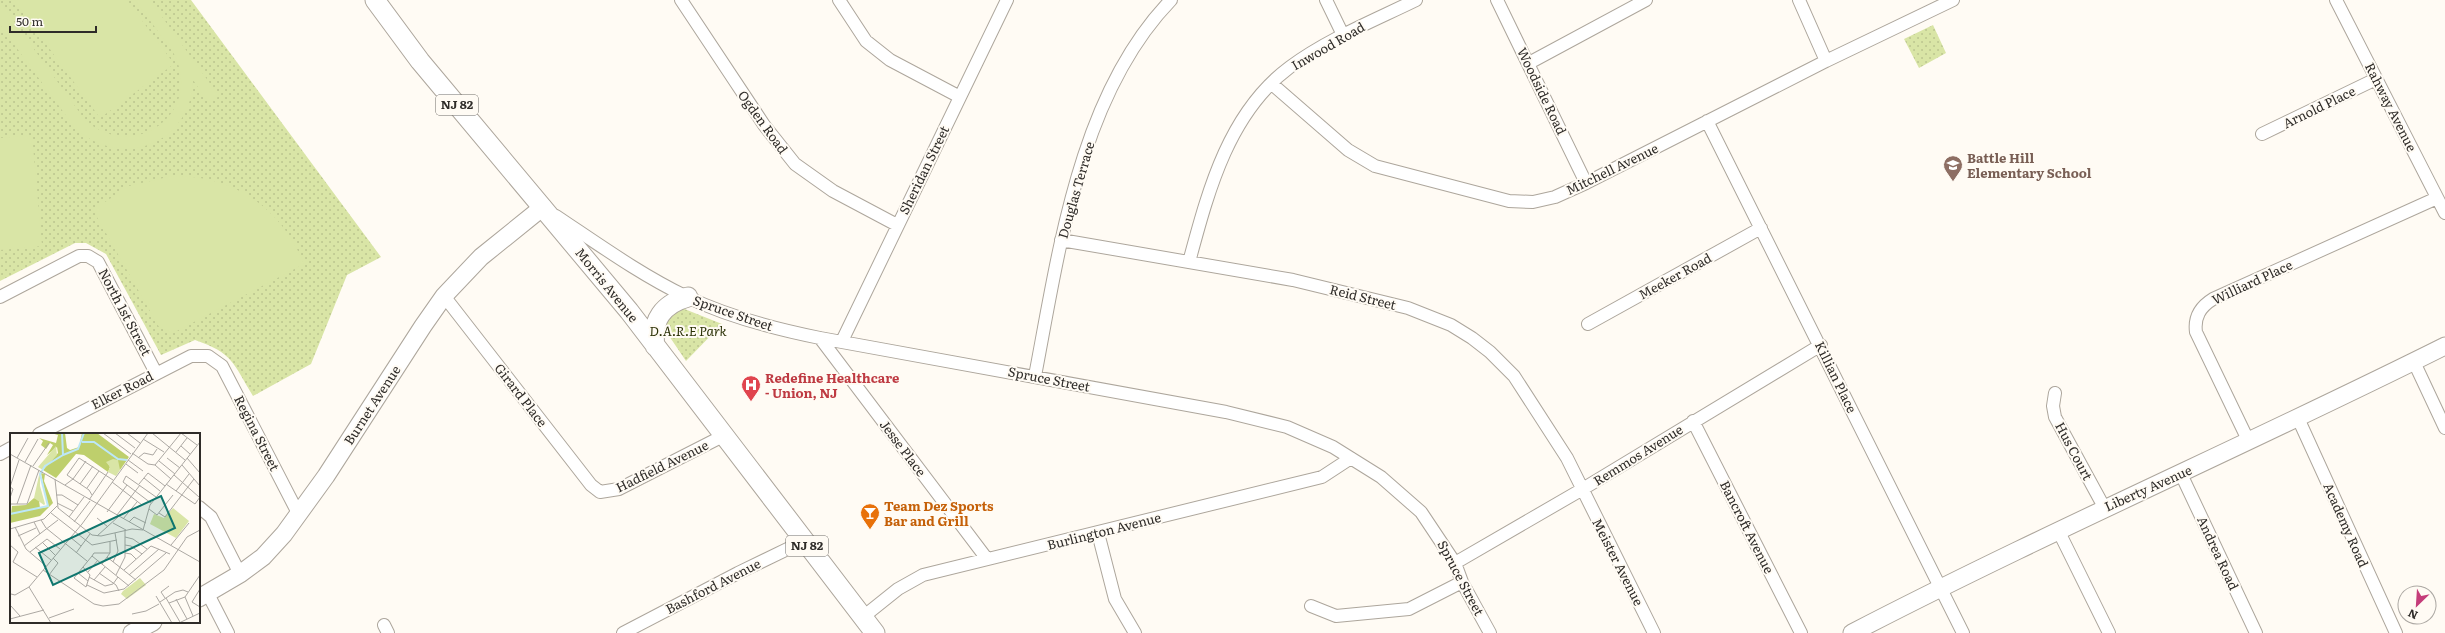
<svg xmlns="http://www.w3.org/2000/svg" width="2445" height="633" font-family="Literata,serif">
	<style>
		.park { fill: url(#park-dots) }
		.pitch { fill: #d9e5a6 }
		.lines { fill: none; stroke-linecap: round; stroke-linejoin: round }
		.street-casing { stroke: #ada69c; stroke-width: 14 }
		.secondary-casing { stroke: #ada69c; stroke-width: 19 }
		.primary-casing { stroke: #ada69c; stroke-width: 21 }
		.street { stroke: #fff; stroke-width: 12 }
		.secondary { stroke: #fff; stroke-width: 17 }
		.primary { stroke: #fff; stroke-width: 19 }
		.labels { text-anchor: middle; stroke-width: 4; stroke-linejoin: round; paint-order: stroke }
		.shield { fill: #fffbf4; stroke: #6d6a66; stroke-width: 1 }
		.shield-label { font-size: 12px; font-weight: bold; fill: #2f2c29 }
		.street-label { font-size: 13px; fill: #2f2c29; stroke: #fffbf4 }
		.education-label { font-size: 13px; font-weight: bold; fill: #785e54; stroke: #fffbf4; text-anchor: start }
		.park-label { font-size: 13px; font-style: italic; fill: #2c3207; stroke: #fffbf4 }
		.health-label { font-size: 13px; font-weight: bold; fill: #be3a42; stroke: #fffbf4; text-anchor: start }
		.food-label { font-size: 13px; font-weight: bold; fill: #c56008; stroke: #fffbf4; text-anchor: start }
		.inset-river { fill: none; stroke: #bce7f8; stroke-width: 2 }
		.inset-road { fill: none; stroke: #aca8a3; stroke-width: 1 }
		.view { fill: #0f766e; fill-opacity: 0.15; stroke: #0f766e; stroke-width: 2 }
		.inset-edge { fill: none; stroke: #2f2c29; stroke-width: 2 }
	</style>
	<defs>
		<pattern id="park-dots" width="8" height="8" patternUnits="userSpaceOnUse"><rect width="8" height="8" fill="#d9e5a6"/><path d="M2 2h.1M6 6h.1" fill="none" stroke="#bbc58f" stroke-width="1.8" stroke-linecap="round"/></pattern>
	</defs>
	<rect width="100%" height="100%" fill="#fffbf4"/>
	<path class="park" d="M0 0H191L381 257 347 275 311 364 253 396C233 363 233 353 195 340L161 355 106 254 86 243H75L0 281Z
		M1933 25 1946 53 1919 68 1904 39Z
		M677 306 722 324 686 361 663 327Z"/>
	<path class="pitch" d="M14 0H127L174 64 100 118Z
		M135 0H150L219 96 209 103 193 80C191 145 121 170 75 128L0 25V2L85 120C135 164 205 112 173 52Z
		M32 135 42 246 0 250V138Z
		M172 176C233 175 281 207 304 264L173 333 159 327 93 210 129 186Z"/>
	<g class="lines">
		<defs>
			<path id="street" d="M681 0 764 125 795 164 833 191 897 225
				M839 0 866 41 890 60 960 97
				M1326 0 1343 35
				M1497 0 1586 183
				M1799 0 1826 61
				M2336 0 2445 213
				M1529 63 1646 0
				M1272 84 1348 150 1375 166 1509 201 1533 202 1555 197 1586 183 1826 61 1953 0
				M1707 121 1963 633
				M2262 134 2376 79
				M556 216C598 244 641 275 687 297 729 317 775 329 820 338L1226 412 1287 427 1333 447 1381 477 1421 512 1455 563 1462 582 1490 633
				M1061 240 1293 280 1408 308 1451 325 1472 338 1490 352 1514 376 1567 458 1654 633
				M1189 262C1208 192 1228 113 1290 67 1328 39 1373 21 1416 0
				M444 296 591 485 600 492 619 489 723 436
				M0 297 79 256H88L98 262 156 373
				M1588 324 1761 228
				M820 338 987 559
				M842 341 1007 0
				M2414 362 2445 428
				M1035 376C1059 251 1079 95 1171 0
				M2055 393 2053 406 2055 417 2104 507
				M2297 416 2396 633
				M1693 421 1801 633
				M39 434 191 356H208L222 366 299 515
				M2248 440 2196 332C2194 317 2200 307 2213 299L2437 198
				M0 454 11 448
				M2181 474 2256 633
				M199 507 211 517 240 574
				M2058 530 2109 633
				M1098 533 1115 599 1135 633
				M1455 563 1581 490 1821 345
				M208 594 228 633
				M1311 606 1336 616 1409 609 1462 582
				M863 617 898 589 923 575 1322 477 1351 458
				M384 625 388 633
				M623 633 738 573 804 541"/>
			<path id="secondary" d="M199 598 240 574 263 557 284 534 326 476 423 326 444 296 481 257 543 207
				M132 633 153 622
				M1852 633C2047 532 2249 444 2445 346"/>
			<path id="primary" d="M375 0 420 61 629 311 875 633
				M655 346C651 320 663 304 688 297"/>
		</defs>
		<use href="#street" class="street-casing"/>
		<use href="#secondary" class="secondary-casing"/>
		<use href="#primary" class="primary-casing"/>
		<use href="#street" class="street"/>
		<use href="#secondary" class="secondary"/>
		<use href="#primary" class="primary"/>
	</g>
	<defs>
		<symbol id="school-pin" viewBox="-11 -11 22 30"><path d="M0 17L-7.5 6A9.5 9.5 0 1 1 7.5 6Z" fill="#8d6e63" stroke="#fffbf4"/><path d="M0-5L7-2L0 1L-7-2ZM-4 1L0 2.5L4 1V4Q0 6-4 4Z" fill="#fff"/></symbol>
		<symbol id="hospital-pin" viewBox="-11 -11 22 30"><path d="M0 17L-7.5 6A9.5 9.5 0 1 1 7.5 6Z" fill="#e0444e" stroke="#fffbf4"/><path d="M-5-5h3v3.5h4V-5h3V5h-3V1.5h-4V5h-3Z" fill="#fff"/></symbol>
		<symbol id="bar-pin" viewBox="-11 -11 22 30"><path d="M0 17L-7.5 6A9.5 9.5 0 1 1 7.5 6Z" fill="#e8710a" stroke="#fffbf4"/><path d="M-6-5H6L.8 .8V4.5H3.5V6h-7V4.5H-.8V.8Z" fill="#fff"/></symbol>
	</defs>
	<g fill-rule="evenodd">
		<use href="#school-pin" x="1942" y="154" width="22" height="30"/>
		<use href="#hospital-pin" x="740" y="374" width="22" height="30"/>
		<use href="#bar-pin" x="859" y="502" width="22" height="30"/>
	</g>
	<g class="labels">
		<g class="shield">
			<rect x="436" y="95" width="42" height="20" rx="3"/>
			<rect x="786" y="536" width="42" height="20" rx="3"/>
		</g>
		<g class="shield-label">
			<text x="457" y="109">NJ 82</text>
			<text x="807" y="550">NJ 82</text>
		</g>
		<g class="street-label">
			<text transform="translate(1328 46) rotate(-30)" y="5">Inwood Road</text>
			<text transform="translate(1542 91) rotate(64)" y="5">Woodside Road</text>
			<text transform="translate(2319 107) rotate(-26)" y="5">Arnold Place</text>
			<text transform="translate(2391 107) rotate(63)" y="5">Rahway Avenue</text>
			<text transform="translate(763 122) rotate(54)" y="5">Ogden Road</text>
			<text transform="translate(1612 169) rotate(-26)" y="5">Mitchell Avenue</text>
			<text transform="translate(924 170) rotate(-64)" y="5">Sheridan Street</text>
			<text transform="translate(1076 190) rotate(-74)" y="5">Douglas Terrace</text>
			<text transform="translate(1675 276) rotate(-29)" y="5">Meeker Road</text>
			<text transform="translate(2252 282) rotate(-25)" y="5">Williard Place</text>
			<text transform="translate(607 285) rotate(51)" y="5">Morris Avenue</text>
			<text transform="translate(1363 297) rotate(14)" y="5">Reid Street</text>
			<text transform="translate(125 312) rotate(62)" y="5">North 1st Street</text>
			<text transform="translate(733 313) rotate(19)" y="5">Spruce Street</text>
			<text transform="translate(1836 377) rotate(64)" y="5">Killian Place</text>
			<text transform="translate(1049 379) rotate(11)" y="5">Spruce Street</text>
			<text transform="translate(122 390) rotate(-27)" y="5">Elker Road</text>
			<text transform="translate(521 395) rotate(52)" y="5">Girard Place</text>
			<text transform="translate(372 405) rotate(-57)" y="5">Burnet Avenue</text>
			<text transform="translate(257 433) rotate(63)" y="5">Regina Street</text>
			<text transform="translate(903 448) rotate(53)" y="5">Jesse Place</text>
			<text transform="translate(2074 451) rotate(62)" y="5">Hus Court</text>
			<text transform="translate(1638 455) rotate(-32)" y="5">Remmos Avenue</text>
			<text transform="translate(662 466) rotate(-26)" y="5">Hadfield Avenue</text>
			<text transform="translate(2148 488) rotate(-24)" y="5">Liberty Avenue</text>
			<text transform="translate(2346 525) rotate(66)" y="5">Academy Road</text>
			<text transform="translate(1747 527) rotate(63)" y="5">Bancroft Avenue</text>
			<text transform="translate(1104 531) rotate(-14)" y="5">Burlington Avenue</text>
			<text transform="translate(2218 553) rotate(65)" y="5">Andrea Road</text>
			<text transform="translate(1618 562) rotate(63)" y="5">Meister Avenue</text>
			<text transform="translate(1461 578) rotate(62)" y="5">Spruce Street</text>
			<text transform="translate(713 586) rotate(-27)" y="5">Bashford Avenue</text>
		</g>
		<g class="education-label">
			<text x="1967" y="163">Battle Hill<tspan x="1967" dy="15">Elementary School</tspan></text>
		</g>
		<g class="park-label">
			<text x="688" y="336">D.A.R.E Park</text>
		</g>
		<g class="health-label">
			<text x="765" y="383">Redefine Healthcare<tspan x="765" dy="15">- Union, NJ</tspan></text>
		</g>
		<g class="food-label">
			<text x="884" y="511">Team Dez Sports<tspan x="884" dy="15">Bar and Grill</tspan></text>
		</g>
	</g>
	<g transform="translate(10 433)">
		<rect width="190" height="190" fill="#fffbf4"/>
		<path d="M41 0H55L57 15 60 17 69 14 72 0H87L119 24 110 37 97 29 100 34 98 39 74 22 66 21 46 45 33 37 48 20 47 14 37 22 43 12 40 10 36 16 31 12 33 8 29 5 46 10 48 2ZM31 40 35 41 34 48 43 70 30 83 0 90 2 73 16 72 24 65 29 67 30 75 38 74Z" fill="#becf6c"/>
		<path d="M46 13 47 22 33 37 28 34ZM103 26 108 27 110 37 106 43 98 39 100 34 96 29ZM30 38V53L35 71 34 72 24 65ZM163 75 179 88 166 105 140 91 144 81 154 85ZM130 145 136 152 117 166 111 161 113 158Z" fill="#d9e5a6"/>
		<path d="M158 90 168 96V101L152 95Z" fill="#d9e5a6"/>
		<path class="inset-river" d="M72 9H84L108 26 117 27M53 22 68 16 74 0M0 81 38 73 30 41 35 33 53 22 52 0"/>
		<path class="inset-road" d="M93 0 121 21M105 0 125 15M117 0 130 10M142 0 175 27M171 0 187 12M133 6 154 19M171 13 180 21M166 19 177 5M122 20 138 31 145 32 171 0M0 21 190 129M7 25 18 5M128 25 134 20 143 22 147 16M157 25 170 35M177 25 190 40M118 27 133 38M149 28 165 41M15 29 28 6M116 31 128 40M145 32 161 46M172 32 190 53M23 33 39 10M164 42 189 64M134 45 150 58M45 46 48 75 82 102 91 103 122 96 133 97 140 72 190 9M102 49 132 72M70 51 83 33M129 51 138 40 155 53M156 51 185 71 190 64M55 52 63 46 76 28M0 54 9 27M77 55 89 38M166 58 179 41M46 62H52L68 72M82 62 79 57 57 42 69 25 103 47M0 65 3 56 0 54M79 67 98 39M47 70 63 78M141 70 113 49 116 43 146 64M0 71H17L29 37M7 71 21 32M139 76 147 82 163 62M97 79 117 52M41 80 82 112 107 107M149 80 155 84 184 46M107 82 130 52M59 84 74 64M87 85 98 94M113 86 127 69M31 87 36 95 77 128M24 89 30 101M64 89 80 68M119 89 124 84 136 90M103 90 116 97M5 94 16 116 36 133M0 96 34 86 47 73M8 103 26 95M87 103 108 84M60 104 71 113M115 104 123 106 137 116M32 109 45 122M0 112 8 119 3 129 27 144M115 112 121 113 132 121M161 112 179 90M14 113 48 87M25 114 41 127M20 119 37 106 50 116M66 120 80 101M115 120 121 121 126 126M82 123 119 153M97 124 126 147M103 129 108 118 105 100M92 131 100 120V109M73 134 80 142 76 154 64 145 82 123 84 120H100M33 137 84 171 93 173 109 171 154 137 177 104 190 97M114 137 141 113 160 121M78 139 88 127M68 140 78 148M89 140 106 152 109 158M39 142 48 130 43 125M106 142 115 124V97M119 142 149 116M79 144 95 153 103 151 108 144M84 147 95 134M77 152 94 160 114 156 156 120M19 154 72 91 138 0M19 154 41 190M190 156 182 169 190 174M1 161 5 162 19 154M146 163 162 190M155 165 151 159 159 153M156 165 170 189M166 166 177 186M150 169 165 159 173 157 178 159M159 170 175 164M1 173 10 183M122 181 136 178 149 171M183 183 175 164 190 142M39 185 64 176M0 186 34 177M171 189 190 180"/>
		<path class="view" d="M151 63 165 95 43 152 29 120Z"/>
		<rect width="190" height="190" class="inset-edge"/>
	</g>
	<g transform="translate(2417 605) rotate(205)"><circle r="19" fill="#fffbf4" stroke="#aca8a3"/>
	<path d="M0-3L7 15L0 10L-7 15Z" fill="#c53d7a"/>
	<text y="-6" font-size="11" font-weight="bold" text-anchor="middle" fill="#2f2c29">N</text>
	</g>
	<path d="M10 26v6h86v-6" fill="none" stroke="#2f2c29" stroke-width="2"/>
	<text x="16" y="26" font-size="12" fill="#2f2c29" stroke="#fffbf4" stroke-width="3" paint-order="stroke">50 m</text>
</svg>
